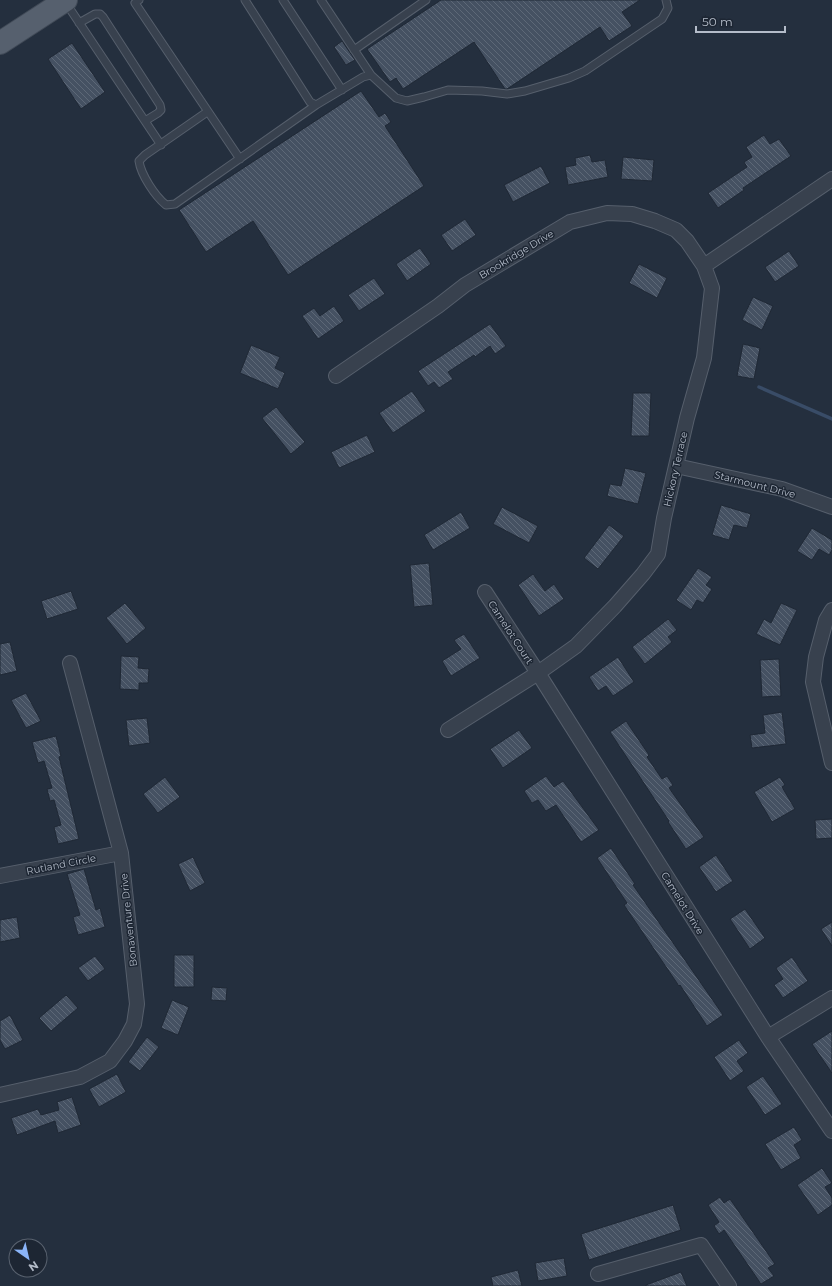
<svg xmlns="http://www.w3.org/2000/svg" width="832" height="1286" font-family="Montserrat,sans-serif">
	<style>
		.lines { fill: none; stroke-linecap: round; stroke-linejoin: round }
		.stream { stroke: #394c67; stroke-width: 3.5 }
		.building { fill: url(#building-back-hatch); stroke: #1f2835 }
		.service-casing { stroke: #565f6c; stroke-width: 9 }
		.minor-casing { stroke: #565f6c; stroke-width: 16 }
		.primary-casing { stroke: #414a57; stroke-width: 24 }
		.service { stroke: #38414e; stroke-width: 7 }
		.minor { stroke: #38414e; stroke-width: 14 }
		.primary { stroke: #56606e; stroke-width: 22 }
		.labels { text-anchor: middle; stroke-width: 3; stroke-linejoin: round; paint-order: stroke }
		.street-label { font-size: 10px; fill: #b4bcc9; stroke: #1d2633 }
	</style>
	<defs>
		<pattern id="building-back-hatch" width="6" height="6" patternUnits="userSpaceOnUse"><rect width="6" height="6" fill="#455162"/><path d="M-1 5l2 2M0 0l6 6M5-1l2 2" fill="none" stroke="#5d6877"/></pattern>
	</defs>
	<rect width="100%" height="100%" fill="#242f3e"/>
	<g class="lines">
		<path class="stream" d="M759 387 832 419"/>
	</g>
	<path class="building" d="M441 0H640L622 12 632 26 609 41 600 27 507 89H505L474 42 403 89 396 78 390 82 367 49Z
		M342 41 355 60 346 65 334 47Z
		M72 43 105 92 81 109 48 59Z
		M361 91 379 117 385 113 391 122 385 126 424 186 288 275 253 221 206 252 179 210Z
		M764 135 770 144 779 139 791 156 743 188 744 190 718 208 708 193 747 167 744 162 752 157 746 147Z
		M590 155 592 162 605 160 608 177 568 185 565 167 576 165 575 158Z
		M623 157 654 160 652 181 621 179Z
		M541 166 550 183 513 202 504 185Z
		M465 219 476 235 452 251 441 235Z
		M420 248 431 264 407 281 396 264Z
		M789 251 799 266 775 282 765 267Z
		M639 264 667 278 657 298 629 283Z
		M374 278 385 294 359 311 348 295Z
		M753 297 773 306 762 330 742 320Z
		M334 306 344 321 318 339 302 316 314 308 320 316Z
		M490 324 506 346 495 354 490 346 475 357 474 355 448 372 453 379 439 388 434 382 428 386 418 371Z
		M743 344 760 348 754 379 737 376Z
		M251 345 280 357 275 368 285 373 278 389 240 373Z
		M412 391 426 411 393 433 379 413Z
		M633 393H651L649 436H631Z
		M276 407 305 442 291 454 262 418Z
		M367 435 375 452 339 468 331 452Z
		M625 468 646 473 638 504 607 496 610 484 621 486Z
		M721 505 751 514 747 528 734 525 729 540 712 535Z
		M502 507 538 526 529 543 493 524Z
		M461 512 470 528 433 550 424 535Z
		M609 525 624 536 598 569 584 558Z
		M812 528 832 540V550L829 555 819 549 812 560 797 551Z
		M429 563 433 605 414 607 410 565Z
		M698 568 712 577 706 585 712 589 703 603 697 600 691 610 676 600Z
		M533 574 545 591 554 584 564 599 539 616 518 585Z
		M71 591 78 609 47 619 41 601Z
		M125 603 146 628 127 644 106 618Z
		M781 603 797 610 780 645 756 634 764 619 771 623Z
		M668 619 677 630 668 637 672 642 645 664 632 647Z
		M464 634 480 658 451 676 442 661 461 649 454 640Z
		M10 642 17 671 0 675V644Z
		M121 656 139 657 138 668 149 669 148 683H139V690L120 689Z
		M618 657 634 682 613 696 606 686 598 691 589 677Z
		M779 659 781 696 762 697 760 660Z
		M26 693 41 721 26 728 11 700Z
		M782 712 786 744 752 748 750 735 765 733 763 715Z
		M147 718 150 743 129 746 126 720Z
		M626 721 649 755 647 757 662 779 667 776 673 785 669 788 704 837 686 849 668 822 669 821 610 732Z
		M519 730 532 748 503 768 490 749Z
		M56 736 61 756 59 757 79 839 58 844 54 827 61 825 54 800 50 801 47 789 52 788 44 761 38 763 32 742Z
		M546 776 554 787 563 781 599 830 581 842 556 805 546 811 538 800 532 803 524 791Z
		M165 777 180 797 158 813 143 794Z
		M780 777 785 785 782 787 795 809 772 822 754 792Z
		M832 819V838L816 839 815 820Z
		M611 848 635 884 633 885 723 1015 707 1026 680 985 679 986 624 905 627 903 597 858Z
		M716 855 733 881 716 892 699 867Z
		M193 857 205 883 190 891 178 864Z
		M84 869 96 910 100 908 105 927 78 935 73 917 80 915 67 874Z
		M745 909 765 938 750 949 730 919Z
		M17 917 20 938 0 942V920Z
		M832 922V946L821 929Z
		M174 955H194V987H174Z
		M95 956 105 969 88 981 78 968Z
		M792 957 808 981 783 998 774 985 783 979 776 968Z
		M212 987 227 988 226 1001 211 1000Z
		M66 995 78 1008 51 1031 39 1018Z
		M172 1000 189 1007 178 1035 161 1028Z
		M10 1015 23 1040 5 1049 0 1040V1021Z
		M832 1031V1073L812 1044Z
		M147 1037 159 1047 140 1071 128 1062Z
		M739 1040 748 1053 737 1061 744 1071 730 1081 714 1057Z
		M117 1074 126 1092 99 1107 89 1089Z
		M763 1076 782 1104 765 1115 746 1087Z
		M72 1097 81 1125 58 1133 55 1121 17 1135 11 1118 38 1109 41 1115 59 1110 57 1102Z
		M794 1127 802 1140 794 1145 801 1158 781 1170 765 1144Z
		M822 1168 832 1183 825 1187 832 1198V1205L818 1215 797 1185Z
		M720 1197 724 1203 730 1199 775 1264 768 1268 774 1276 761 1284 724 1230 719 1234 714 1226 719 1222 708 1205Z
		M673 1205 681 1230 589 1260 581 1234Z
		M564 1258 567 1276 538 1281 535 1263Z
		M518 1270 522 1286H493L491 1277Z
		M681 1272 687 1286H646V1285Z"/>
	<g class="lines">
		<defs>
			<path id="service" d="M139 0 135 3 240 159
				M245 0 310 102 316 105 363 77 371 75 396 98 407 101 424 97 448 90 482 91 507 94 525 91 569 78 585 71 662 19 668 8 666 0
				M283 0 342 90
				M321 0 371 75
				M66 3 161 145
				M79 23 95 14H100L103 17 160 105 161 110 158 113 145 121
				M354 50 426 0
				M207 112 145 155 139 161C141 175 155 196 166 205L175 204 316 105"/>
			<path id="minor" d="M704 266 832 179
				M336 376 438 306 465 285 570 222 607 213 632 214 655 221 676 230 687 241 704 266 712 288 704 358 687 418 664 518 658 554 643 574 615 606 576 646 538 673 448 730
				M676 466 782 489 832 507
				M485 592 538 673 768 1037 832 1131
				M832 610 826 620 816 657 813 682 832 763
				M0 876 121 853
				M768 1037 832 998
				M0 1095 80 1077 110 1061 125 1041 134 1024 137 1004 121 853 70 663
				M598 1274 701 1245 729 1286"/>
			<path id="primary" d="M0 43 66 0"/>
		</defs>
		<use href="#service" class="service-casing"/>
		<use href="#minor" class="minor-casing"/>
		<use href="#primary" class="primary-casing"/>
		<use href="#service" class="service"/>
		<use href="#minor" class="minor"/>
		<use href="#primary" class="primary"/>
	</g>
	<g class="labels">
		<g class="street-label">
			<text transform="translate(516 254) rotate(-31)" y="4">Brookridge Drive</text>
			<text transform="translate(675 469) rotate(-77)" y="4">Hickory Terrace</text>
			<text transform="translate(755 484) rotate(14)" y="4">Starmount Drive</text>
			<text transform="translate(511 632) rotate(57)" y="4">Camelot Court</text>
			<text transform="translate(61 864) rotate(-11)" y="4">Rutland Circle</text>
			<text transform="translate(683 903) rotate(58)" y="4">Camelot Drive</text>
			<text transform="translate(128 920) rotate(-96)" y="4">Bonaventure Drive</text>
		</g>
	</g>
	<g transform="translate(28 1258) rotate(146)"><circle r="19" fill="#1d2633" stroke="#59626f"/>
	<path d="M0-3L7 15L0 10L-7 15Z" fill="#8ab4f8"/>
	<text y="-6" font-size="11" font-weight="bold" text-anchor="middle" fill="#b4bcc9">N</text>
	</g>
	<path d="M696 26v6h89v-6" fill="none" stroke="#b4bcc9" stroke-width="2"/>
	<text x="702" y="26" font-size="12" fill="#b4bcc9" stroke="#1d2633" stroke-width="3" paint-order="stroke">50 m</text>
</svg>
